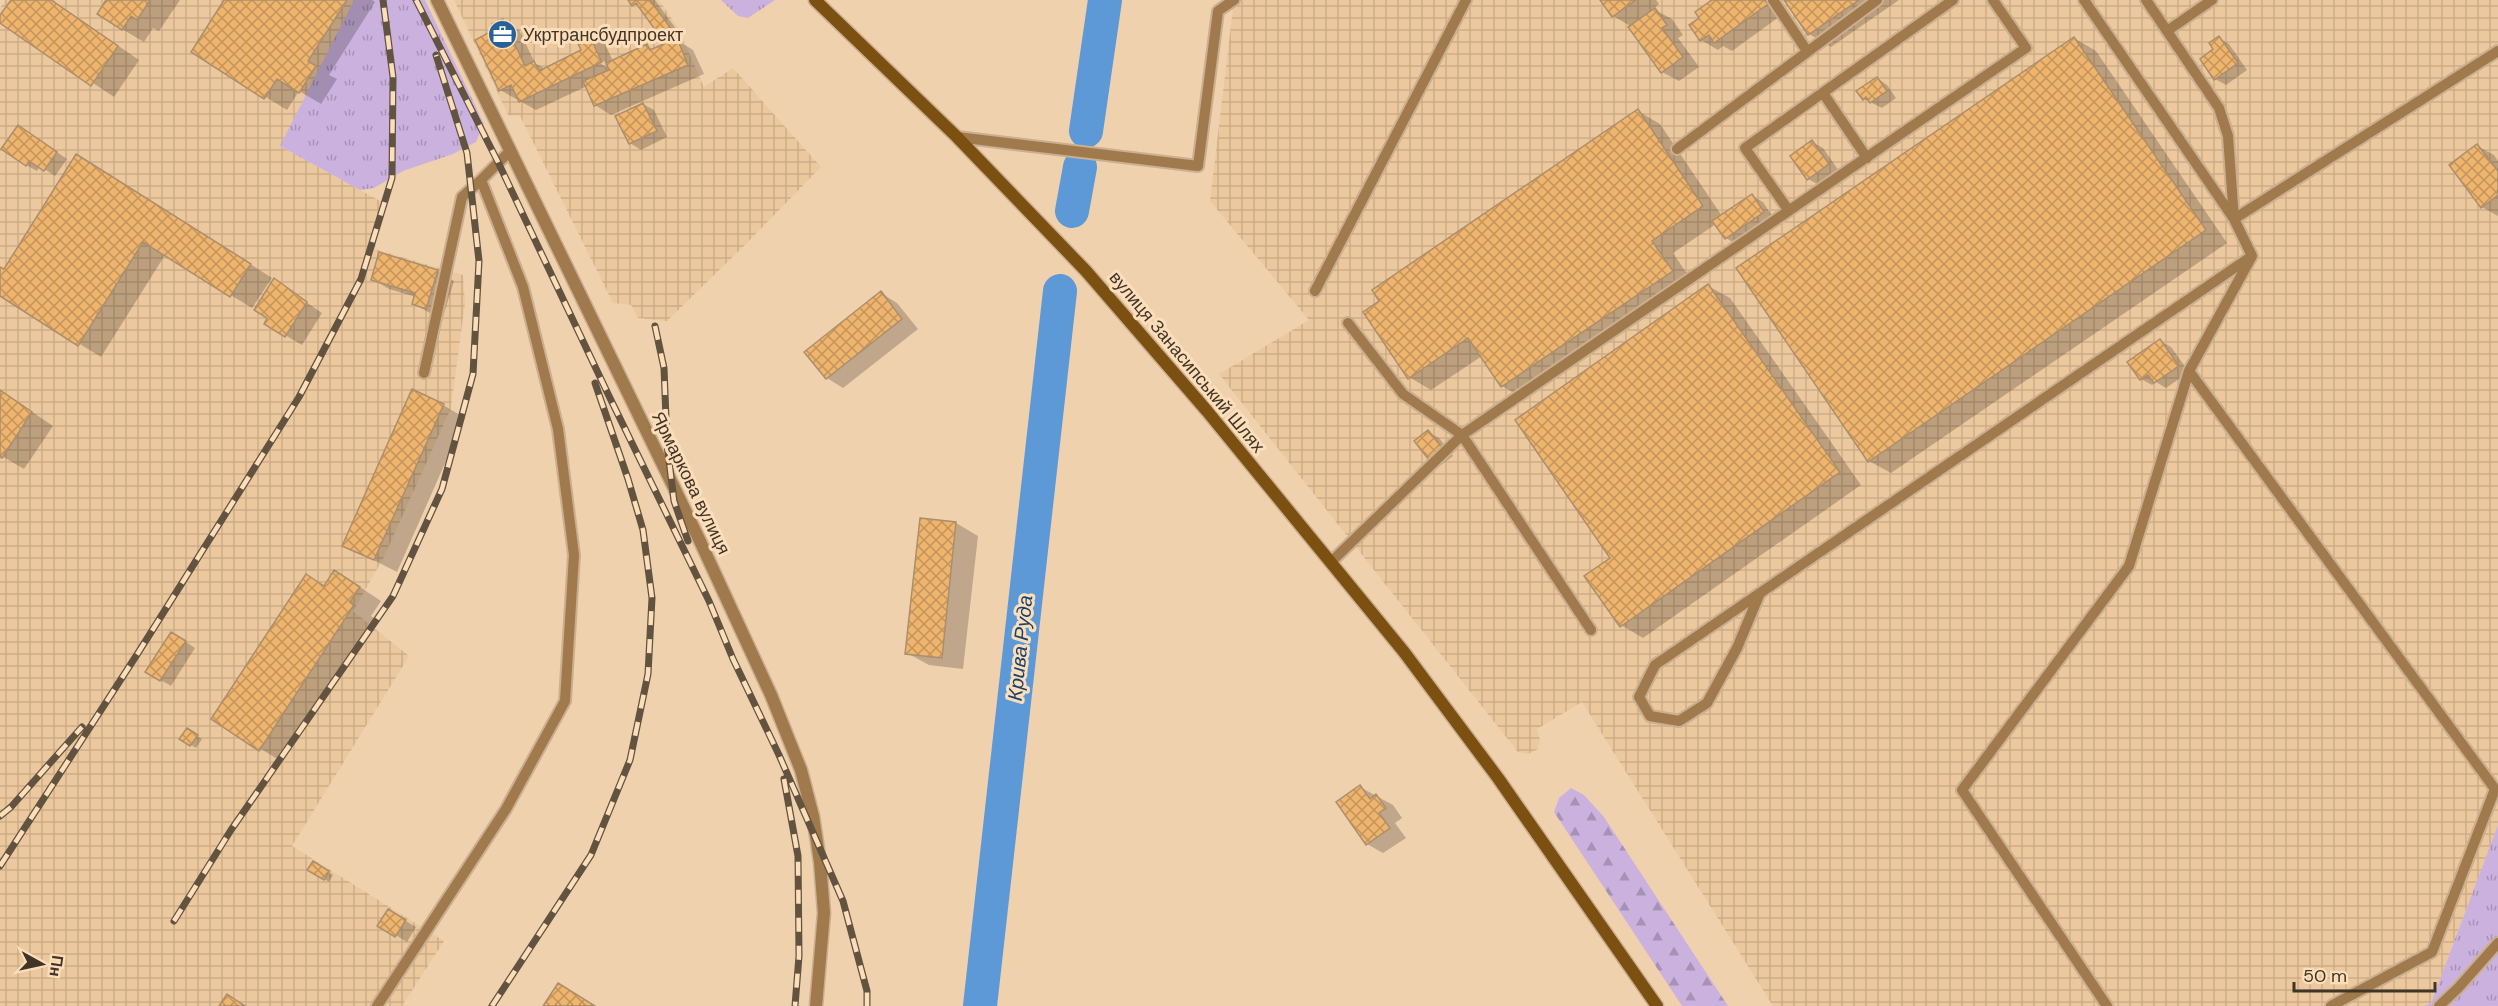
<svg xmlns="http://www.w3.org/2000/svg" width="2498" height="1006" font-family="'DM Sans',sans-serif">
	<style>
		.industrial { fill: url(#industrial-grid) }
		.grass { fill: url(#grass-tufts) }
		.forest { fill: url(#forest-firs) }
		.shadow { fill: #0003; fill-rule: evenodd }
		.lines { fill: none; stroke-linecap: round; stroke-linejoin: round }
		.river { stroke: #5e99d7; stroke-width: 34 }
		.building { fill: url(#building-cross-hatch); stroke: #ab8e6d; stroke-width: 1.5 }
		.service-casing { stroke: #caaf90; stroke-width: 14 }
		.tertiary-casing { stroke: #caaf90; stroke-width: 15 }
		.secondary-casing { stroke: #caaf90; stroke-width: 15 }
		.service { stroke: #a07a4d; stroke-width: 10 }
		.tertiary { stroke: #a07a4d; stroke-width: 12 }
		.secondary { stroke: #7b5011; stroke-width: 12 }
		.rail-casing { stroke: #625240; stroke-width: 7 }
		.rail { stroke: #fddeba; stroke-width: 4.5; stroke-dasharray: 14; stroke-linecap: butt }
		.labels { text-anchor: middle; stroke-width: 6; stroke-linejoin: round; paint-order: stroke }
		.poi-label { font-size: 18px; fill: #413527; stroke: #fddeba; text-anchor: start }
		.street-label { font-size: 18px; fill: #413527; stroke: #fddeba }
		.water-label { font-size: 20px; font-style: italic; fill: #18426b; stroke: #fddeba }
	</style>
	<defs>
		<pattern id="industrial-grid" width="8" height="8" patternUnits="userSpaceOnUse" patternTransform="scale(1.5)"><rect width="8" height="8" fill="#ecc89e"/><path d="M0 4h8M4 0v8" fill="none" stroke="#ccac88"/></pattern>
		<pattern id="grass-tufts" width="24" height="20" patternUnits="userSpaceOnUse" patternTransform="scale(1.5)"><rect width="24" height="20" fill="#cbb2de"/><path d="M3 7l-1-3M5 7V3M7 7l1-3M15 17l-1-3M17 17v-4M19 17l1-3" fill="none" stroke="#a692b4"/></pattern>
		<pattern id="forest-firs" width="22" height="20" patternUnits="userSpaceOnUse" patternTransform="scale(1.5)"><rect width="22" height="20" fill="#cbb2de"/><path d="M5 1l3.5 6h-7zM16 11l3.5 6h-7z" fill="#a692b4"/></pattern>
		<pattern id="building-cross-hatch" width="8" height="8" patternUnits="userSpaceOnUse" patternTransform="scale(1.5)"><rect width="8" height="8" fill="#efb56e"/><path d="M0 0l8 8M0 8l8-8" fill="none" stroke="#c3945a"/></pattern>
	</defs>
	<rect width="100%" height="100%" fill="#f0d1ae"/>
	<path class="industrial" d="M5 0H359L280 146 382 202 375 249 463 275 465 303 451 408 383 559 353 611 409 656 292 846 444 941 402 1006H0V8Z
		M454 0H659L678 28 704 87 733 68 821 167 745 245 667 321 638 318 631 305 613 303 520 116 508 115Z
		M1234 0H2498V825L2431 1003 2424 1006H1773L1582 702 1537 729 1540 740 1538 749 1528 754 1518 752 1219 374 1309 320 1210 201Z"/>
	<path class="grass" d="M354 0H425L484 124 476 142 453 154 403 171 374 188 360 190 280 146Z
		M721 0H775L748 18 738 16Z
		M2498 825V1006H2424L2431 1003Z"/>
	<path class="forest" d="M1571 788 1584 795 1604 817 1728 1006H1682L1554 812 1559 798Z"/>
	<path class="shadow" d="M12 0H52L139 60 114 97 0 21Z
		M108 0H180L159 31 153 28 144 42 122 29Z
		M226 0H372L375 2 329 75 337 79 321 104 299 91 287 110 193 52Z
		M630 0H655L682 37 677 40 693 50 704 74 611 115 595 105 587 86 536 110 500 90 496 31 503 21 519 30 535 63 545 69 583 51 587 33 604 42 613 61 647 46 654 50 672 42 662 37 643 10ZM596 57 608 64V68L595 60Z
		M1602 0H1656L1659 4 1653 9 1672 19 1683 35 1678 38 1699 67 1679 81 1662 72 1632 27 1613 16Z
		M1714 0H1773L1783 14 1732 51 1723 46 1718 50 1701 40 1691 26 1701 18Z
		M1785 0H1899L1831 47 1809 34Z
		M2074 38 2096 51 2227 243 1891 473 1869 461Z
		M2219 38 2229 44 2247 70 2226 85 2215 79V50Z
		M1877 78 1887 85 1896 98 1882 108 1864 99Z
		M643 104 654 110 667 137 641 150 630 143Z
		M1638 111 1660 124 1722 216 1752 196 1763 202 1774 219 1736 244 1726 238 1716 224 1673 253 1694 284 1524 399 1502 386 1482 356 1431 390 1409 377Z
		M29 133 67 159 55 176 40 166 37 171 26 165Z
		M1812 142 1823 148 1839 171 1819 185 1808 179Z
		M2477 146 2494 155 2498 161V216L2482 207Z
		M99 168 272 278 252 308 165 255 101 357 0 295V268L4 271Z
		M437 271 454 281 443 317 430 313 414 304 416 297 389 289 372 279Z
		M274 280 322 313 302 345 266 324 269 318Z
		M1708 286 1730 298 1861 485 1643 638 1621 625 1613 558Z
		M881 293 897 303 918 329 843 388 827 378Z
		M2160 341 2171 347 2189 372 2166 388 2156 382 2152 385 2141 379Z
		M0 390 53 426 24 469 0 455Z
		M443 405 465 418 397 572 344 545Z
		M1428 432 1439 438 1453 456 1441 465 1430 458Z
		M956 523 978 536 963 669 929 665 907 653Z
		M306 576 325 587 357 585 381 601 371 616 375 619 282 762 213 719Z
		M183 640 195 648 171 686 147 672Z
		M187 730 202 739 196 748 181 739Z
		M1360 787 1393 805 1402 818 1395 823 1406 838 1383 853 1367 844Z
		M313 863 333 875 329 882 309 869Z
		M389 911 416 927 407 942 379 925Z"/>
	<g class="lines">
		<path class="river" d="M1086 131 1105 0
			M1072 211 1080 167
			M980 1006 1060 291"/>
	</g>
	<path class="building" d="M11 0H51L118 46 91 86 0 23V15Z
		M106 0H150L137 20 131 16 122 30 97 14Z
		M224 0H347L308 61 316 66 299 93 277 79 264 99 191 52Z
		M628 0H650L672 30 661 38 636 3 632 6Z
		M1600 0H1636L1612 17Z
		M1712 0H1765L1768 4 1714 43 1709 35 1700 41 1689 25 1699 18 1695 12Z
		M1784 0H1859L1808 35Z
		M1655 8 1667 25 1662 28 1683 57 1661 73 1628 27Z
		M503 19 525 66 534 61 539 71 581 50 575 37 587 31 602 62 519 102 511 85 499 91 475 40 494 30 492 24Z
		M2219 36 2238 63 2214 80 2200 59 2213 49 2209 43Z
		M2074 37 2206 230 1868 462 1736 268Z
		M677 38 688 65 594 106 583 81 609 70 606 63 647 44 650 50Z
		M1877 77 1887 91 1870 103 1866 97 1863 100 1856 91Z
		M643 103 657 131 629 144 615 116Z
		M1638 109 1703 206 1652 241 1673 271 1501 387 1468 338 1408 379 1363 312 1379 301 1372 290Z
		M18 125 57 152 44 171 29 161 26 166 1 149Z
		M1812 140 1829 164 1807 180 1790 156Z
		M2477 144 2498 171V195L2481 208 2449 165Z
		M76 154 251 264 230 297 143 242 78 346 0 296V267L4 269Z
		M1752 194 1764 212 1725 239 1712 221Z
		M379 252 438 270 426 309 412 304 415 293 371 280Z
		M274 278 307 302 285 337 264 324 267 318 254 310Z
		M1708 284 1840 472 1620 627 1584 576 1610 558 1515 420Z
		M881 291 902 319 826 379 804 352Z
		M2160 339 2179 366 2154 383 2148 375 2140 380 2127 362Z
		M412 389 444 404 374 560 342 546Z
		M0 390 32 412 2 458 0 457Z
		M1428 430 1443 449 1429 460 1414 441Z
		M920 518 956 522 942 658 905 654Z
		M334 570 360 587 350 602 354 605 259 751 211 719 306 574 324 586Z
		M171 632 186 641 160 681 145 672Z
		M187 728 198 735 190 746 179 739Z
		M1360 785 1370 799 1376 794 1386 808 1379 813 1390 828 1366 845 1336 802Z
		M313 861 329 871 324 880 307 870Z
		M388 909 406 920 395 937 377 926Z
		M558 983 595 1006H543Z
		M227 994 245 1006H219Z"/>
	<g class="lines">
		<defs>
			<path id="service" d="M1773 0 1807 51
				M2084 0 2234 219 2498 51
				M2167 31 2212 0
				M1823 93 1867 158
				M957 137 1198 166 1218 11 1234 0
				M1677 149 1877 0
				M1789 211 1745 148 1953 0
				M1315 291 1466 0
				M1348 323 1403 394 1462 435 1591 630
				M2189 371 2495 789 2432 952 2331 1006
				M424 373 462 197 481 180
				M1331 562 1462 435 2026 48 1993 0
				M1760 593 1737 648 1707 703 1679 721 1650 716 1639 697 1655 665 2249 258
				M377 1006 506 809 565 701 574 555 558 429 523 287 481 180 510 151
				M2107 1006 1962 790 2129 566 2189 371 2252 256 2234 219 2228 136 2219 108 2146 0
				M2439 1006 2459 987 2498 943"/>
			<path id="tertiary" d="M437 0 699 539 771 695 801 770 813 816 820 862 824 913 816 1006"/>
			<path id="secondary" d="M815 0 957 137 1086 271 1207 411 1404 652 1498 778 1657 1006"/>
		</defs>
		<use href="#service" class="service-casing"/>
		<use href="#tertiary" class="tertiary-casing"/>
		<use href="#secondary" class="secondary-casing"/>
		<use href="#service" class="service"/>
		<use href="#tertiary" class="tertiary"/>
		<use href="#secondary" class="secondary"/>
		<defs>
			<path id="rail" d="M416 0 498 162 609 396 709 601 733 659 779 755 843 901 867 991V1006
				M655 326 664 368 667 444 674 501 688 541
				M784 779 798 856 799 956 795 1006
				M0 816 11 807 82 727
				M0 866 138 653 299 397 361 279 392 178 393 77 383 0
				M174 921 231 830 393 596 442 489 473 374 479 261 467 153 436 55
				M492 1006 591 855 630 760 648 674 652 598 643 530 628 479 595 383"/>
		</defs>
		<use href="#rail" class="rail-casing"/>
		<use href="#rail" class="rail"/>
	</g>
	<defs>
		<symbol id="office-disc" viewBox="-11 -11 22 22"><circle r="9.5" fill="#286199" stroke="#fddeba"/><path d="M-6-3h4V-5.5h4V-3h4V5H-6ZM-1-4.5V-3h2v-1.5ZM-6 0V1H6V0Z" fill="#fff"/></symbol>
	</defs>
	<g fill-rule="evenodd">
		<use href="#office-disc" x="486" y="18" width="33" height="33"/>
	</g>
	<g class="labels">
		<g class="poi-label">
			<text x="523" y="41">Укртрансбудпроект</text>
		</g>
		<g class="street-label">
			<text transform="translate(1187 362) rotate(50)" y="6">вулиця Занасипський Шлях</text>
			<text transform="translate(691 483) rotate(64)" y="6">Ярмаркова вулиця</text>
		</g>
		<g class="water-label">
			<text transform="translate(1020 648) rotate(-84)" y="7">Крива Руда</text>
		</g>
	</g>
	<g transform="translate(42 964) rotate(98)" stroke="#fddeba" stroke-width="4.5" paint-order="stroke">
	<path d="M0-4.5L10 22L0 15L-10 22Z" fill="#413527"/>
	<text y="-9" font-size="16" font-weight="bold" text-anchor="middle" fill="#413527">Пн</text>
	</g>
	<path d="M2294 982v9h141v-9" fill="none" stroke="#413527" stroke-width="3"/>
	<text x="2303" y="982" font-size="18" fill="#413527" stroke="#fddeba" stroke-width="4.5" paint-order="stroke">50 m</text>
</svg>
